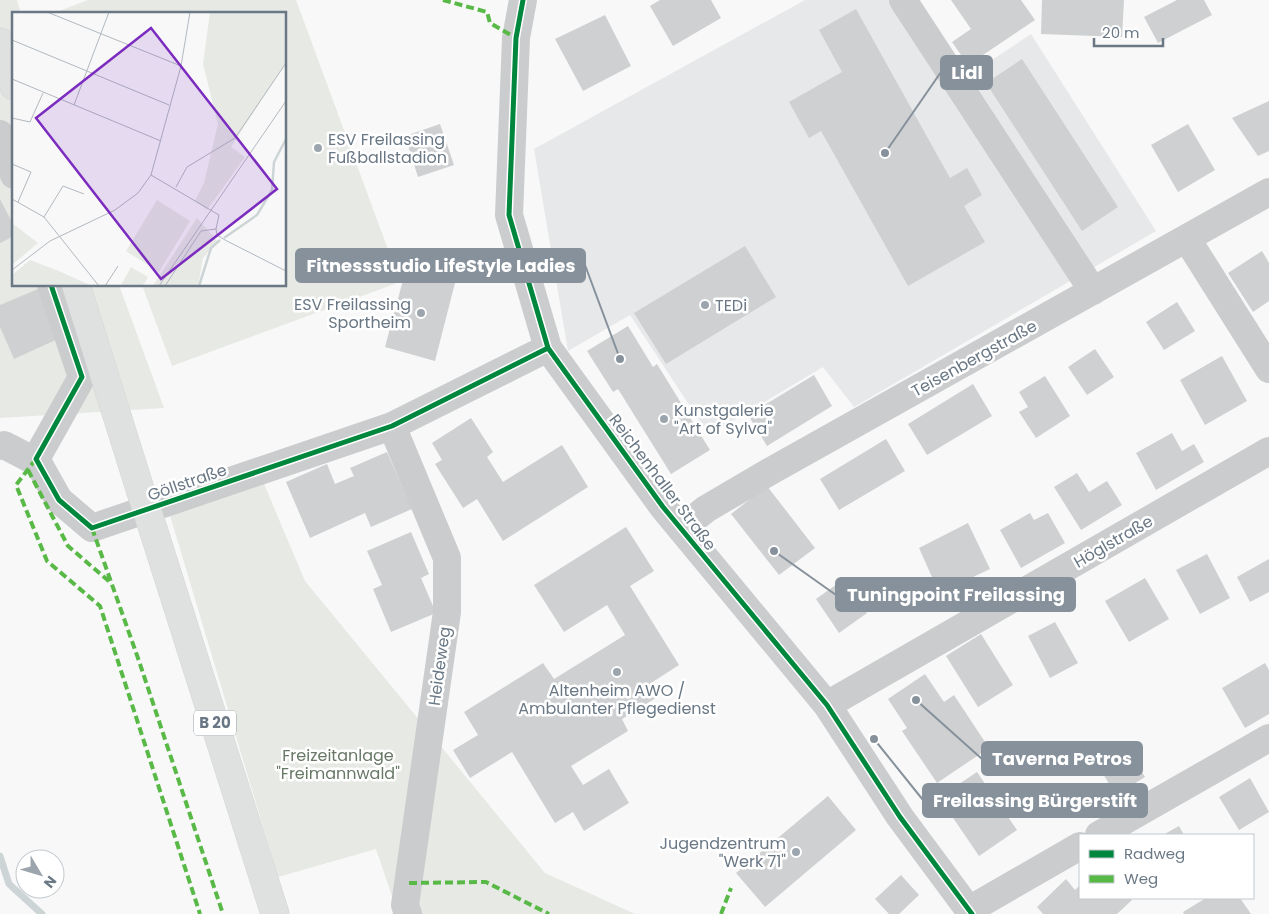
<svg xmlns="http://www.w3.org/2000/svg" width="1269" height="914" font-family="Poppins,sans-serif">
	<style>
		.built { fill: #e7e8e9 }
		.green { fill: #e7e9e5 }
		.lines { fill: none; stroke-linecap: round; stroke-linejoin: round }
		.stream { stroke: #cdd4d6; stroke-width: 7 }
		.building { fill: #ced0d1 }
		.major-casing { stroke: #d4d5d5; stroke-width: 29 }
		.minor { stroke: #cbcccd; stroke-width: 28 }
		.major { stroke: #dfe0e0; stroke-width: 28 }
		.major-bridge-casing { stroke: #d4d5d5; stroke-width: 29; stroke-linecap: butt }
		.major-bridge { stroke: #dfe0e0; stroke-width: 28 }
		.quiet { stroke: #58b947; stroke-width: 4; stroke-dasharray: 8 4; stroke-linecap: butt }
		.cycleway-casing { stroke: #fff; stroke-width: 8 }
		.cycleway { stroke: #00873e; stroke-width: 5 }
		.poi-dot { fill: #9ca5ad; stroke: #fff; stroke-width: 2 }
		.labels { text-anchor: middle; stroke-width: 5; stroke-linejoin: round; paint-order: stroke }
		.shield { fill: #fff; stroke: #97a0aa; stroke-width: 1 }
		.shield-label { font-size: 15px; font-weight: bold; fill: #6a7885 }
		.poi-label { font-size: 16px; fill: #6a7885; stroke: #fff; text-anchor: start }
		.street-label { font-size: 16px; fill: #6a7885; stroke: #fff }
		.park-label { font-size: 16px; fill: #677865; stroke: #fff }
		.inset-river { fill: none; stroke: #cdd4d6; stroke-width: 2.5 }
		.inset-road { fill: none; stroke: #b2b9c0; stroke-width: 1 }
		.view { fill: #7b2cbf; fill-opacity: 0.15; stroke: #7b2cbf; stroke-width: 2.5 }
		.inset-edge { fill: none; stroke: #6a7885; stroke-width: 2.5 }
		.leader { fill: none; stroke: #86919b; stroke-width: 2 }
		.callout-dot { fill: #86919b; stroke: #fff; stroke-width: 2 }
		.callout { fill: #86919b; stroke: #86919b; stroke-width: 2 }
		.callout-label { font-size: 18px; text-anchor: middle; font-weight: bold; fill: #fff }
	</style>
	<rect width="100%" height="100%" fill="#f8f8f8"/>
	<path class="built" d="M805 0H919L968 76 1031 34 1156 231 854 407 823 367 709 435 630 315 568 351 534 149Z"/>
	<path class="green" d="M0 0H17L21 14H14V285H119L164 408 0 418Z
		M88 0H296L400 282 172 366 142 285H285V14H51Z
		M256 465 305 581 545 873 635 914H398L376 849 278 877 163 492Z"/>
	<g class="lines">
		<path class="stream" d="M0 856 9 884 42 914"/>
	</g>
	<path class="building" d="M660 0H711L721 18 673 46 650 6Z
		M951 0H1021L1035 20 968 65 952 42 971 29Z
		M1042 0H1124L1122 37 1041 34Z
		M1177 0H1204L1212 15 1158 43 1144 17Z
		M856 9 950 178 967 168 982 195 964 206 985 242 908 286 821 131 809 138 789 102 842 72 819 30Z
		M605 15 631 66 583 91 555 39Z
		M1022 59 1118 207 1082 231 986 83Z
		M1269 101V151L1258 156 1232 118Z
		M440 124 454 165 418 177 405 136Z
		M1188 124 1215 170 1178 192 1151 145Z
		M0 199 14 226V236L0 243Z
		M745 246 776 297 666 364 634 313Z
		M1262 251 1269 263V301L1253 312 1228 273Z
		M410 254 444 263 441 275 456 279 435 361 385 347Z
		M38 289 60 338 14 359 0 327V305Z
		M1177 302 1195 331 1164 350 1146 322Z
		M628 326 653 367 657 364 710 450 671 474 618 389 613 392 587 351Z
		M1095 349 1114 377 1087 395 1068 367Z
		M1222 356 1247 401 1205 425 1180 380Z
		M814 375 832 406 767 446 748 415Z
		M1045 376 1070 416 1036 438 1019 412 1028 407 1019 392Z
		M973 384 992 416 927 455 908 424Z
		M471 418 493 452 487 457 503 482 562 445 588 487 503 541 477 499 463 508 435 464 442 460 432 443Z
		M1172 433 1182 451 1194 444 1204 462 1156 490 1136 453Z
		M886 439 905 471 839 510 820 479Z
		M387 452 412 509 371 527 365 513 310 538 286 482 327 464 335 484 354 476 350 468Z
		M1077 473 1089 492 1107 481 1122 505 1081 530 1054 487Z
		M767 486 815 548 779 575 731 514Z
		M1030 513 1034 520 1048 513 1065 543 1021 568 1000 530Z
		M968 523 990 569 950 588 956 601 945 606 919 548Z
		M626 527 654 571 630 586 679 665 651 683 659 696 622 719 628 731 571 766 583 785 609 769 629 803 584 831 573 812 555 823 512 752 470 778 453 750 478 735 464 712 543 663 554 679 625 635 607 605 564 632 534 585Z
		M411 532 429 574 421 578 436 613 391 632 373 589 382 585 367 551Z
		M1207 554 1230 598 1200 614 1176 570Z
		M1269 559V592L1250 602 1237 577Z
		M1145 578 1169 619 1129 642 1105 601Z
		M844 579 867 613 839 633 816 599Z
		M1055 622 1078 663 1050 678 1028 636Z
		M981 634 1013 685 978 707 946 656Z
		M1265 663 1269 670V714L1245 728 1222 688Z
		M925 674 944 702 954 695 989 748 937 783 902 731 907 728 888 699Z
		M1125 743 1145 777 1116 795 1095 761Z
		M977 772 1017 830 979 856 947 809 962 799 953 788Z
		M1250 778 1269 812 1239 830 1219 797Z
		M828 796 856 830 765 907 736 873Z
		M1179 826 1184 835H1163Z
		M901 875 919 895 899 914H889L875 899Z
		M1066 879 1075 890 1080 885V898H1130L1132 900 1117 914H1043L1037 907Z
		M1206 898H1240L1251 914H1184L1183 912Z"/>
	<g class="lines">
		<defs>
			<path id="major" d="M0 42 14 86
				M76 285 140 489
				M154 532 275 914"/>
		</defs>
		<use href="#major" class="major-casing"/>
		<path class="minor" d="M523 0 516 38 509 215 548 348 663 507 827 705 900 817 972 914
			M903 0 1093 291
			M0 134 14 175
			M1187 239 1269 369
			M51 285 82 377 36 459 59 500 92 528 392 426 548 348
			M392 426 447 558V612L405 905 408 914
			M0 446 4 445 29 458 36 459
			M681 529 706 509 769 472 1269 192
			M827 705 1269 451
			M1099 835 1269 738
			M969 910 1080 846"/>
		<use href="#major" class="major"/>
		<defs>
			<path id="major-bridge" d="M140 489 154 532"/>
		</defs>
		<use href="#major-bridge" class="major-bridge-casing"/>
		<use href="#major-bridge" class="major-bridge"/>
		<path class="quiet" d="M443 0 487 12 490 23 516 38
			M36 459 16 485 47 561 100 606 200 914
			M28 470 68 546 111 583
			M92 528 139 661 223 914
			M409 883 486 882 549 914
			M721 914 731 888"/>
		<defs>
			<path id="cycleway" d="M523 0 516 38 509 215 548 348 663 507 827 705 900 817 972 914
				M51 285 82 377 36 459 59 500 92 528 392 426 548 348"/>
		</defs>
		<use href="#cycleway" class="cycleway-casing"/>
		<use href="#cycleway" class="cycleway"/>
	</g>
	<g class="poi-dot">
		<circle cx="318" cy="148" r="5"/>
		<circle cx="705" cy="305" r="5"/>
		<circle cx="421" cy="313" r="5"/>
		<circle cx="664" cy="419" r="5"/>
		<circle cx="617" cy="672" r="5"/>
		<circle cx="796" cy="852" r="5"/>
	</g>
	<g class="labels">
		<rect class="shield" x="194" y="710.5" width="42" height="25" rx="4"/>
		<g class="shield-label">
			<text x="215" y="728">B 20</text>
		</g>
		<g class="poi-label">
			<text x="328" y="145">ESV Freilassing<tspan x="328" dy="18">Fußballstadion</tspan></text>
			<text x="411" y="310" text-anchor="end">ESV Freilassing<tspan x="411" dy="18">Sportheim</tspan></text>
			<text x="715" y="311">TEDi</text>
			<text x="674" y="416">Kunstgalerie<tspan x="674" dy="18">"Art of Sylva"</tspan></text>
			<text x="617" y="696" text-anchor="middle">Altenheim AWO /<tspan x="617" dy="18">Ambulanter Pflegedienst</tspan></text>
			<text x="786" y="849" text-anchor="end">Jugendzentrum<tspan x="786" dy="18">"Werk 71"</tspan></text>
		</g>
		<g class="street-label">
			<text transform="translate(974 358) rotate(-29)" y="6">Teisenbergstraße</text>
			<text transform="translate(187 482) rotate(-19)" y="6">Göllstraße</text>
			<text transform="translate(663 482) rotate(53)" y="6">Reichenhaller Straße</text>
			<text transform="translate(1113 541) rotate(-30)" y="6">Höglstraße</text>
			<text transform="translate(439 666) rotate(-82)" y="6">Heideweg</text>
		</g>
		<g class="park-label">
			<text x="338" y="761">Freizeitanlage<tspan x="338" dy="18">"Freimannwald"</tspan></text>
		</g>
	</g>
	<g transform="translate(12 12)">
		<rect width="274" height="274" fill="#f8f8f8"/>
		<path d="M198 0H274V51L219 135 233 145 195 198 183 189 192 171 206 112 191 52ZM145 188 178 209 147 260 114 239ZM185 206 206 230 191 246 186 274H141ZM0 211 26 231 0 253ZM18 248 49 260 80 274H0V263ZM119 255 136 265 131 274 109 273Z" fill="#e7e9e5"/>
		<path class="inset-river" d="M212 226 245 203 260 178 262 150 274 127M187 274 199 236 208 228"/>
		<path class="inset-road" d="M35 0 169 54M0 28 157 93M0 67 149 129M62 93 97 0M0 106 18 110 31 81M0 152 19 160 6 190M139 163 207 203 204 217 189 219 153 274M164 175 175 155 223 126 274 51M0 187 32 205 87 274M32 205 51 174 72 182M204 217 205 223 213 228 274 259M0 258 38 229 103 198 126 181 139 163 169 54 178 0M93 274 106 254M147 274 274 89"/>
		<path class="view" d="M139 16 265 177 149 267 24 106Z"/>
		<rect width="274" height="274" class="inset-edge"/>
	</g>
	<path class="leader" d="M885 153L941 72M620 359L585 265M774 551L836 595M916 700L982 759M874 739L923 800"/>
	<g class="callout-dot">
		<circle cx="885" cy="153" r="5"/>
		<circle cx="620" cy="359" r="5"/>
		<circle cx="774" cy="551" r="5"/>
		<circle cx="916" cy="700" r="5"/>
		<circle cx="874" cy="739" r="5"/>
	</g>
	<g class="callout">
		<rect x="941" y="56" width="51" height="33" rx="5"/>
		<rect x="296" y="249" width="289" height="33" rx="5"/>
		<rect x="836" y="578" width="239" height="33" rx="5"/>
		<rect x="982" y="742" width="160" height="33" rx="5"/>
		<rect x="923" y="784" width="224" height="33" rx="5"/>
	</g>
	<g class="callout-label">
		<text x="967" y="79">Lidl</text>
		<text x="441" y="272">Fitnessstudio LifeStyle Ladies</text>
		<text x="956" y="601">Tuningpoint Freilassing</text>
		<text x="1062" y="765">Taverna Petros</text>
		<text x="1035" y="807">Freilassing Bürgerstift</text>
	</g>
	<rect x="1079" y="834" width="175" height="65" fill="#ffffff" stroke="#c3c9ce"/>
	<rect x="1089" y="850" width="25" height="8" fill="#00873e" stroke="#c3c9ce"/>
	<text x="1124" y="859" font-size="15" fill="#6a7885">Radweg</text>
	<rect x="1089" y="875" width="25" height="8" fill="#58b947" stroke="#c3c9ce"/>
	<text x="1124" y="884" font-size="15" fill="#6a7885">Weg</text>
	<g transform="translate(40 874) rotate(128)"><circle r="24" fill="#ffffff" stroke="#c3c9ce"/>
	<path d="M0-4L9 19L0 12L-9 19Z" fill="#9ca5ad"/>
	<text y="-8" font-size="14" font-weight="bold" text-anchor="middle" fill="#6a7885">N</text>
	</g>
	<path d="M1094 38v8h69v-8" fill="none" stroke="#6a7885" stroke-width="2.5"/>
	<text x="1102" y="38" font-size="15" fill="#6a7885" stroke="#ffffff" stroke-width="4" paint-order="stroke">20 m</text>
</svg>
